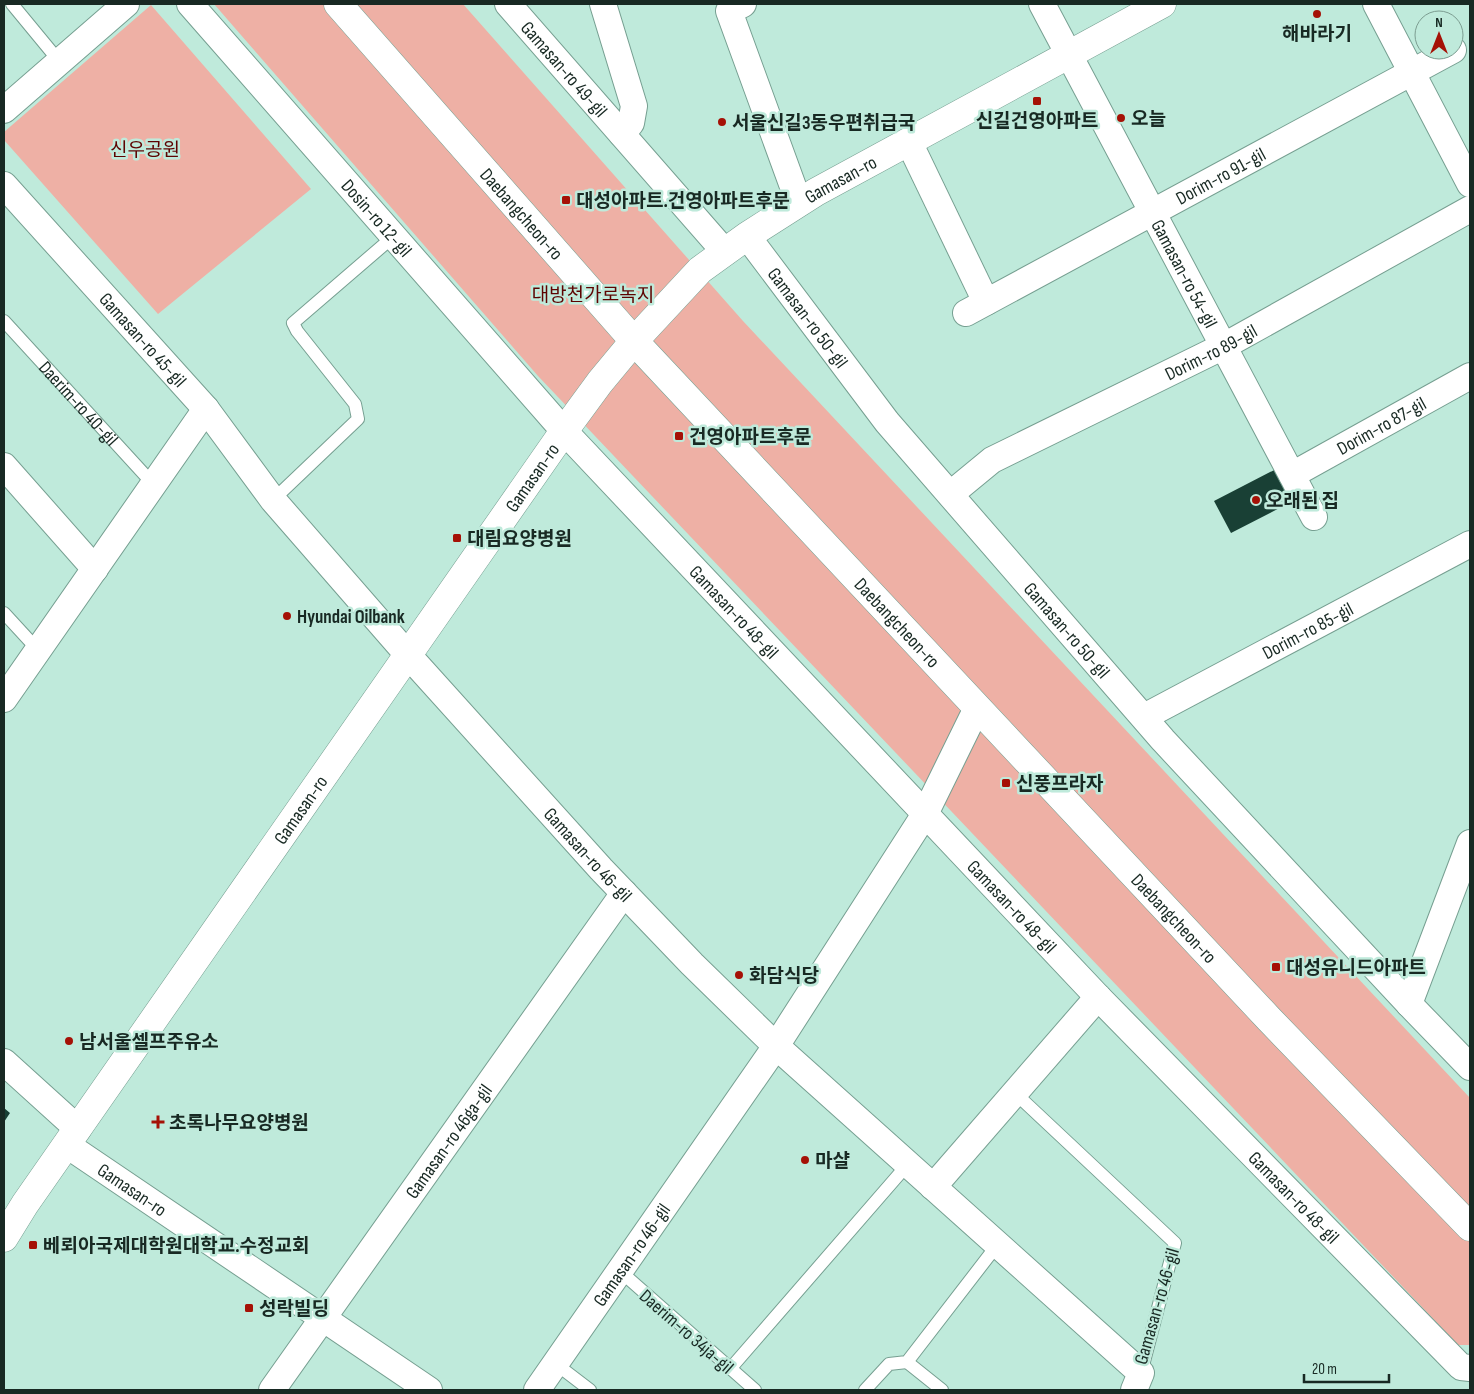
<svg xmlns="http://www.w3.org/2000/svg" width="1474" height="1394" font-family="'Sofia Sans Condensed','Noto Sans KR',sans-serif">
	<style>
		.green { fill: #eeb0a5 }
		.building { fill: #194035 }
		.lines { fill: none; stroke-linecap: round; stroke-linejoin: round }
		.service-casing { stroke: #769f91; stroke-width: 14 }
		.minor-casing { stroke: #769f91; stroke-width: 28 }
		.secondary-casing { stroke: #769f91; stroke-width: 29 }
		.primary-casing { stroke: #769f91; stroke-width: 29 }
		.service { stroke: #fff; stroke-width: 12 }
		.minor { stroke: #fff; stroke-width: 26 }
		.secondary { stroke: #fff; stroke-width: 28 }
		.primary { stroke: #fff; stroke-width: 28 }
		.poi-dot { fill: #a51106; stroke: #bfeadb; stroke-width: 2 }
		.labels { text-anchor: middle; stroke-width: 5; stroke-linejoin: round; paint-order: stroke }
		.poi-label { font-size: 19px; font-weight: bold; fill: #182923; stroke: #bfeadb; text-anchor: start }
		.street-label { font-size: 19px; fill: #182923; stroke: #bfeadb }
		.park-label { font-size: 19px; fill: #5d0301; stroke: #bfeadb }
	</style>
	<rect width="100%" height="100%" fill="#bfeadb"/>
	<path class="green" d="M214 4H463L743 321 1470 1098V1345H1458L538 376Z
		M151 5 311 189 158 314 4 140V132Z"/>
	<path class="building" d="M1280 467 1297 499 1231 533 1214 501Z
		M4 1108 10 1113 4 1122Z"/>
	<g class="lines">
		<defs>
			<g id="service">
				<path d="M12 4 59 61"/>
				<path id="s1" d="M4 321 154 485"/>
				<path d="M273 500 358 419 355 404 297 331 293 323 394 236"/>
				<path d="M4 613 38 650"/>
				<path d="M1015 1093 1175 1243 1141 1373"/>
				<path d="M620 1271 755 1390"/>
				<path d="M907 1362 942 1390"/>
				<path d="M556 1364 590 1390"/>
				<path d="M730 1369 908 1164"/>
				<path d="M865 1390 889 1364 907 1362 998 1244"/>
			</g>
			<g id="minor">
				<path id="s2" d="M190 4 564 431 1098 997 1461 1367 1470 1368"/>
				<path id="s3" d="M508 4 725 252"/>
				<path d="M603 4 634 106 631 123 622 134"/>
				<path d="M743 4 729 11 799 203"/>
				<path id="s4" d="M1042 4 1314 517"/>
				<path d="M1376 4 1470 184"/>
				<path d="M4 110 126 4"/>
				<path d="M909 142 986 302"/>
				<path id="s5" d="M4 185 206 409 273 500 408 655 601 869 692 964 776 1046 1141 1373 1134 1390"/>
				<path id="s6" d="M747 236 887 422 1163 740 1409 1004 1470 1067"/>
				<path id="s7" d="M966 313 1453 50"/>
				<path d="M4 466 95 569"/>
				<path id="s8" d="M1292 475 1470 376"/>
				<path id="s9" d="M952 496 958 488 992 460 1224 346 1470 209"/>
				<path d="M4 699 206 409"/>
				<path id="s10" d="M1144 717 1470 544"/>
				<path d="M1409 1004 1470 843"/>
				<path d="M4 1062 78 1129"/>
				<path id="s11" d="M67 1145 429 1390"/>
				<path d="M933 1187 1098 997"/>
				<path id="s12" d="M272 1390 624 893"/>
				<path id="s13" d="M537 1390 776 1046 925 814 977 708"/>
			</g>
			<g id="secondary">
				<path id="s14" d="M4 1238 25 1204 564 431 600 382 634 341 700 270 747 236 816 192 1162 4"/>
			</g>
			<g id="primary">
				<path id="s15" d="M338 4 634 341 1269 1019 1470 1227"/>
			</g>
		</defs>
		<use href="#service" class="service-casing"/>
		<use href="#minor" class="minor-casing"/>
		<use href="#secondary" class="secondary-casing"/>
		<use href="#primary" class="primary-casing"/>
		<use href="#service" class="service"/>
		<use href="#minor" class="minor"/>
		<use href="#secondary" class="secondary"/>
		<use href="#primary" class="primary"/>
	</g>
	<g class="poi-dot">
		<circle cx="1317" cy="14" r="5"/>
		<rect x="1032" y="96" width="10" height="10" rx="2.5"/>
		<circle cx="1121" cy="118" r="5"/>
		<circle cx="722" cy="122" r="5"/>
		<rect x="561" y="195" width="10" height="10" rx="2.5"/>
		<rect x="674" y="431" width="10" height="10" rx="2.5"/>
		<circle cx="1256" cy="500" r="5"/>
		<rect x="452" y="533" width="10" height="10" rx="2.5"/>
		<circle cx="287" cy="616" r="5"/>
		<rect x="1001" y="778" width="10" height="10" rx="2.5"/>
		<rect x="1271" y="962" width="10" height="10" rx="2.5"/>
		<circle cx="739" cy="975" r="5"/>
		<circle cx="69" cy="1041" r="5"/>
		<path d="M155.5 1114.5h5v5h5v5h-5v5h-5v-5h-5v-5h5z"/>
		<circle cx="805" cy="1160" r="5"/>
		<rect x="28" y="1240" width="10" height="10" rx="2.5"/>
		<rect x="244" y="1303" width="10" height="10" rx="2.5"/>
	</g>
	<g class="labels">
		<g class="poi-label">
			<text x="1317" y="40" text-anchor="middle">해바라기</text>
			<text x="1131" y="125">오늘</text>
			<text x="1037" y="127" text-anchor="middle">신길건영아파트</text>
			<text x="732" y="129">서울신길3동우편취급국</text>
			<text x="576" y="207">대성아파트.건영아파트후문</text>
			<text x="689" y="443">건영아파트후문</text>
			<text x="1266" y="507">오래된 집</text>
			<text x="467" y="545">대림요양병원</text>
			<text x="297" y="623">Hyundai Oilbank</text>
			<text x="1016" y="790">신풍프라자</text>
			<text x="1286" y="974">대성유니드아파트</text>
			<text x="749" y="982">화담식당</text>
			<text x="79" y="1048">남서울셀프주유소</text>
			<text x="169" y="1129">초록나무요양병원</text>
			<text x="815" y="1167">마샬</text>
			<text x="43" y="1252">베뢰아국제대학원대학교.수정교회</text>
			<text x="259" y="1315">성락빌딩</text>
		</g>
		<g class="street-label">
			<text dy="7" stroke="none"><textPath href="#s3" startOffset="86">Gamasan-ro 49-gil</textPath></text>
			<text dy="7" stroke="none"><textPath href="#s7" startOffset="289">Dorim-ro 91-gil</textPath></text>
			<text dy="7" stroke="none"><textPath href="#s14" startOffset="1361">Gamasan-ro</textPath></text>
			<text dy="7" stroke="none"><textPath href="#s15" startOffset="279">Daebangcheon-ro</textPath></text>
			<text dy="7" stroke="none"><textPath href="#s2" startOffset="284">Dosin-ro 12-gil</textPath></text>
			<text dy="7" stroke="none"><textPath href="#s4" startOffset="305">Gamasan-ro 54-gil</textPath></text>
			<text dy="7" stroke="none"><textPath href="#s6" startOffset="102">Gamasan-ro 50-gil</textPath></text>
			<text dy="7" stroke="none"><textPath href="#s5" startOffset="208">Gamasan-ro 45-gil</textPath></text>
			<text dy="7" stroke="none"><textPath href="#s9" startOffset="298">Dorim-ro 89-gil</textPath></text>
			<text dy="7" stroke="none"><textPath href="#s1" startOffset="111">Daerim-ro 40-gil</textPath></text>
			<text dy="7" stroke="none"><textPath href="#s8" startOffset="102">Dorim-ro 87-gil</textPath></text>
			<text dy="7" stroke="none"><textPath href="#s14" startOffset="926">Gamasan-ro</textPath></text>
			<text dy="7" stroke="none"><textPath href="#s2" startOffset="816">Gamasan-ro 48-gil</textPath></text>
			<text dy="7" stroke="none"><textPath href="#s15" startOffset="834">Daebangcheon-ro</textPath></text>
			<text dy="7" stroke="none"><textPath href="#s6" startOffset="508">Gamasan-ro 50-gil</textPath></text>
			<text dy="7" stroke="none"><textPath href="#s10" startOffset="185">Dorim-ro 85-gil</textPath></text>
			<text dy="7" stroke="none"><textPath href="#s14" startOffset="521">Gamasan-ro</textPath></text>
			<text dy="7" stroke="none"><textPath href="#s5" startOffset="889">Gamasan-ro 46-gil</textPath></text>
			<text dy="7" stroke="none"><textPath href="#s2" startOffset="1221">Gamasan-ro 48-gil</textPath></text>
			<text dy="7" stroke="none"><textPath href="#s15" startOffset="1239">Daebangcheon-ro</textPath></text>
			<text dy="7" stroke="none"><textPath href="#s12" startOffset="305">Gamasan-ro 46ga-gil</textPath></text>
			<text dy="7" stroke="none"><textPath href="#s11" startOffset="79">Gamasan-ro</textPath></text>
			<text dy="7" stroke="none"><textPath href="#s2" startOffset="1626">Gamasan-ro 48-gil</textPath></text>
			<text dy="7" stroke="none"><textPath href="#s13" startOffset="165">Gamasan-ro 46-gil</textPath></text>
			<text transform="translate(1156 1306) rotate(-74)" y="7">Gamasan-ro 46-gil</text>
			<text transform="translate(687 1331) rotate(41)" y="7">Daerim-ro 34ja-gil</text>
		</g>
		<g class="park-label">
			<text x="145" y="156">신우공원</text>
			<text x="593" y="301">대방천가로녹지</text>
		</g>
	</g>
	<rect width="1474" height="1394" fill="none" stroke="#182923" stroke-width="10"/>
	<g transform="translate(1439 35)"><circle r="24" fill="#bfeadb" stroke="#7c9d91"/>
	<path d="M0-4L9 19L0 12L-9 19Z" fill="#a51106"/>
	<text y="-8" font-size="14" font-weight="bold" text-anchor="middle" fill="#182923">N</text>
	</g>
	<path d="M1304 1374v8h85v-8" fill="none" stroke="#182923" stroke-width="2.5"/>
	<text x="1312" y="1374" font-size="15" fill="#182923" stroke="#bfeadb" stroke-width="4" paint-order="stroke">20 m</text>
</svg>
